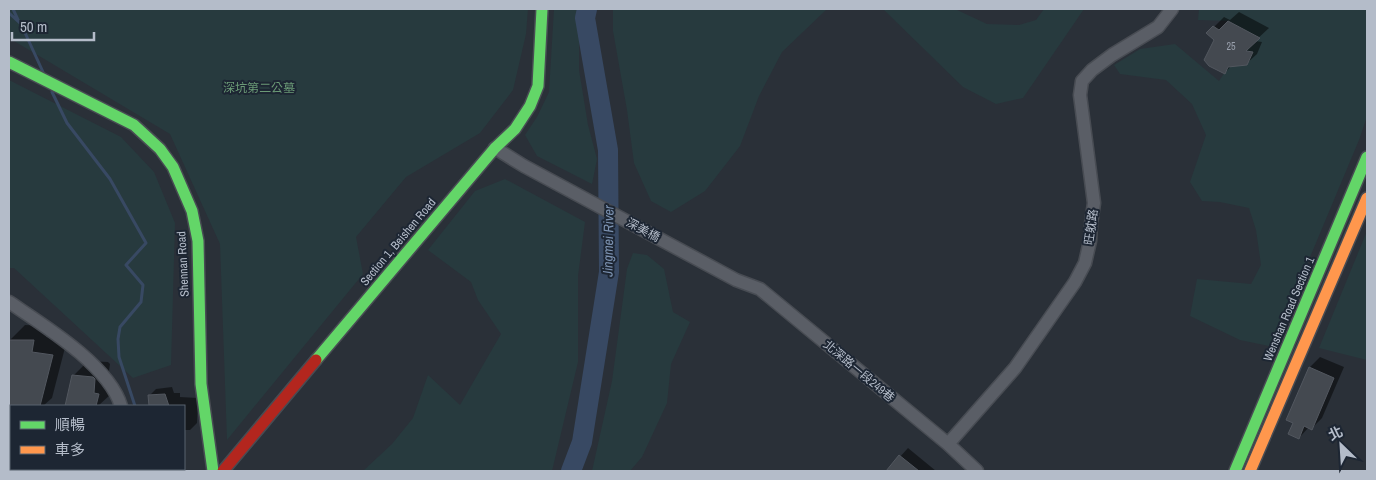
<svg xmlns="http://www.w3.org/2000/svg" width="1376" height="480" font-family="'Archivo Narrow','Noto Sans TC',sans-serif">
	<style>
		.green { fill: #273a3e }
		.shadow { fill: #0007 }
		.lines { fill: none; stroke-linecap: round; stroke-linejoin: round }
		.stream { stroke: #384963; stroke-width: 3 }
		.river { stroke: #384963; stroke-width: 20 }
		.building { fill: #444950; stroke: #52575f }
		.street-casing { stroke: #484c53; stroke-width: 15 }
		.fast-casing { stroke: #484c53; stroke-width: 14 }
		.slow-casing { stroke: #484c53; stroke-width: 14 }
		.jam-casing { stroke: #484c53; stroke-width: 14 }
		.street { stroke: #5a5e66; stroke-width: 12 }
		.fast { stroke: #63d668; stroke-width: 11 }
		.slow { stroke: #ff974d; stroke-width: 11 }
		.jam { stroke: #b3261e; stroke-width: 11 }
		.labels { text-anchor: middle; stroke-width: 4; stroke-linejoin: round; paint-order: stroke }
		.number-label { font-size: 10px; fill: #989fab }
		.park-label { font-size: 12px; fill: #6b9a76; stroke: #1d2633 }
		.street-label { font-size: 12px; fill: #b4bcc9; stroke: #1d2633 }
		.water-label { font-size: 14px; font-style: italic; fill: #7c92b1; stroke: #1d2633 }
	</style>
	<rect width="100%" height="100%" fill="#2a3038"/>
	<path class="green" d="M9 9H528L526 34 513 90 480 133 406 177 356 237 363 274 227 440 220 244 170 134 9 38Z
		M554 9H579V70L588 125 597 159 592 184 537 156 525 135 537 117 549 92Z
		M613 9H827L782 52 759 96 740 146 705 191 671 212 651 201 634 163 627 110 613 31Z
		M883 9H955L987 24 1019 25 1036 20 1044 9H1084L1023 98 996 104 963 87Z
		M1199 9H1367V116L1359 140 1308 262 1269 346 1240 340 1190 316 1197 279 1251 284 1261 265 1256 230 1249 208 1220 202 1202 201 1190 182 1206 135 1192 104 1166 80 1120 74 1114 65 1140 49 1175 44 1219 81 1228 67 1247 65 1253 53 1246 51 1260 38 1228 21 1198 20Z
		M9 80 121 137 154 172 175 223 171 365 133 378 14 268H9Z
		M505 179 585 222 578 276V362L552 471H363L392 444 413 418 428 375 460 405 501 334 478 300 471 282 428 250 475 191Z
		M1367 231V360L1319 348Z
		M633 253 647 255 664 269 673 312 690 322 671 364 667 403 642 457 630 471H592L612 381 627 269Z
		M9 422H11V469H121L122 471H9Z"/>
	<path class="shadow" d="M1239 12 1269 28 1255 41 1262 42 1257 54 1246 64 1231 66 1225 73 1215 40 1208 33 1224 17 1230 20Z
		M25 325 48 326 46 337 67 340 52 398 43 406H9V347L10 340Z
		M1320 357 1344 367 1322 418 1312 428 1309 427 1299 438 1294 422 1310 367Z
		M88 361 108 362 110 364 108 378 110 395 98 406H66L73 376Z
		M172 387 174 393H180V397L198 398 197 423 190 430H184V406H150L149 396 156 389Z
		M908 448 936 471 888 470Z"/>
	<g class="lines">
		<path class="stream" d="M13 9 19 22
			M9 13 21 24 43 72
			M52 92 67 123 110 179 146 243 126 265 143 285 141 302 120 327 118 339 119 357 135 406
			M160 469 161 471"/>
		<path class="river" d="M571 471 582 442 609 272 608 150 585 18 587 9"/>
	</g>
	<path class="building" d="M1228 21 1260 38 1246 51 1253 52 1247 65 1228 67 1225 74 1209 66 1204 60 1214 40 1206 33 1213 26 1219 30Z
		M9 340H34L32 352 53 355 40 406H9Z
		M1309 367 1334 378 1312 430 1304 426 1299 439 1288 434 1293 423 1286 420Z
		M72 375 93 377 95 379 94 393 99 394 96 406H65Z
		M165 394 169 406H149L148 395Z
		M899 455 919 471H886Z"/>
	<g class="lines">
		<defs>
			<path id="street" d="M495 148 524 166 736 280 760 289 948 444 977 471
				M9 302C43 325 109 365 121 406
				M948 444 1015 368 1075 282 1085 263 1090 241 1091 224 1094 203 1080 95 1082 81 1092 70 1112 55 1158 27 1172 9
				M137 469 138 471"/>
			<path id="fast" d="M9 62 134 125 160 149 173 167 192 211 198 241 201 384 213 471
				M316 360 495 148 515 129 530 106 538 86 542 9
				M1235 471 1367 157"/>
			<path id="slow" d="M1250 471 1367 198"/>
			<path id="jam" d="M223 471 316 360"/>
		</defs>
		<use href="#street" class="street-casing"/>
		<use href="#fast" class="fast-casing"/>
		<use href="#slow" class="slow-casing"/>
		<use href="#jam" class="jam-casing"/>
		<use href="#street" class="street"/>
		<use href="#fast" class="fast"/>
		<use href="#slow" class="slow"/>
		<use href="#jam" class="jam"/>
	</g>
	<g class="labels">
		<g class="number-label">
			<text x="1231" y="50">25</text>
		</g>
		<g class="park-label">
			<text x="259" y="92">深坑第二公墓</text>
		</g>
		<g class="street-label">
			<text transform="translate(1091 227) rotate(-82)" y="4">旺躭路</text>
			<text transform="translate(643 230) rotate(28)" y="4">深美橋</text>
			<text transform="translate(398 242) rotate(-50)" y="4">Section 1, Beishen Road</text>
			<text transform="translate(183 264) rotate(-93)" y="4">Shennan Road</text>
			<text transform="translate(1289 309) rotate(-67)" y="4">Wenshan Road Section 1</text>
			<text transform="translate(859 371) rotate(40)" y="4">北深路一段249巷</text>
		</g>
		<g class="water-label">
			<text transform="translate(608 241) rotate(-89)" y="5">Jingmei River</text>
		</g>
	</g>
	<rect width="1376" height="480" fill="none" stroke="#b4bcc9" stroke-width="20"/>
	<rect x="10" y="405" width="175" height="65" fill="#1d2633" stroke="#59626f"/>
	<rect x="20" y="421" width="25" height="8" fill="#63d668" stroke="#59626f"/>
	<text x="55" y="430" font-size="15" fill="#b4bcc9">順暢</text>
	<rect x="20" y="446" width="25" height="8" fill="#ff974d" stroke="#59626f"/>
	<text x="55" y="455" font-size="15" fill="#b4bcc9">車多</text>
	<g transform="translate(1341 445) rotate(335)" stroke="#1d2633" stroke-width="4" paint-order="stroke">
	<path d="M0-4L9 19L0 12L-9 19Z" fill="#b4bcc9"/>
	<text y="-8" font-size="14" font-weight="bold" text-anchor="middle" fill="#b4bcc9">北</text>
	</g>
	<path d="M12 32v8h82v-8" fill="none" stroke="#b4bcc9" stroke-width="2.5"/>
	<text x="20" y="32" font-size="15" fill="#b4bcc9" stroke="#1d2633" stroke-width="4" paint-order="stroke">50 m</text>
</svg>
